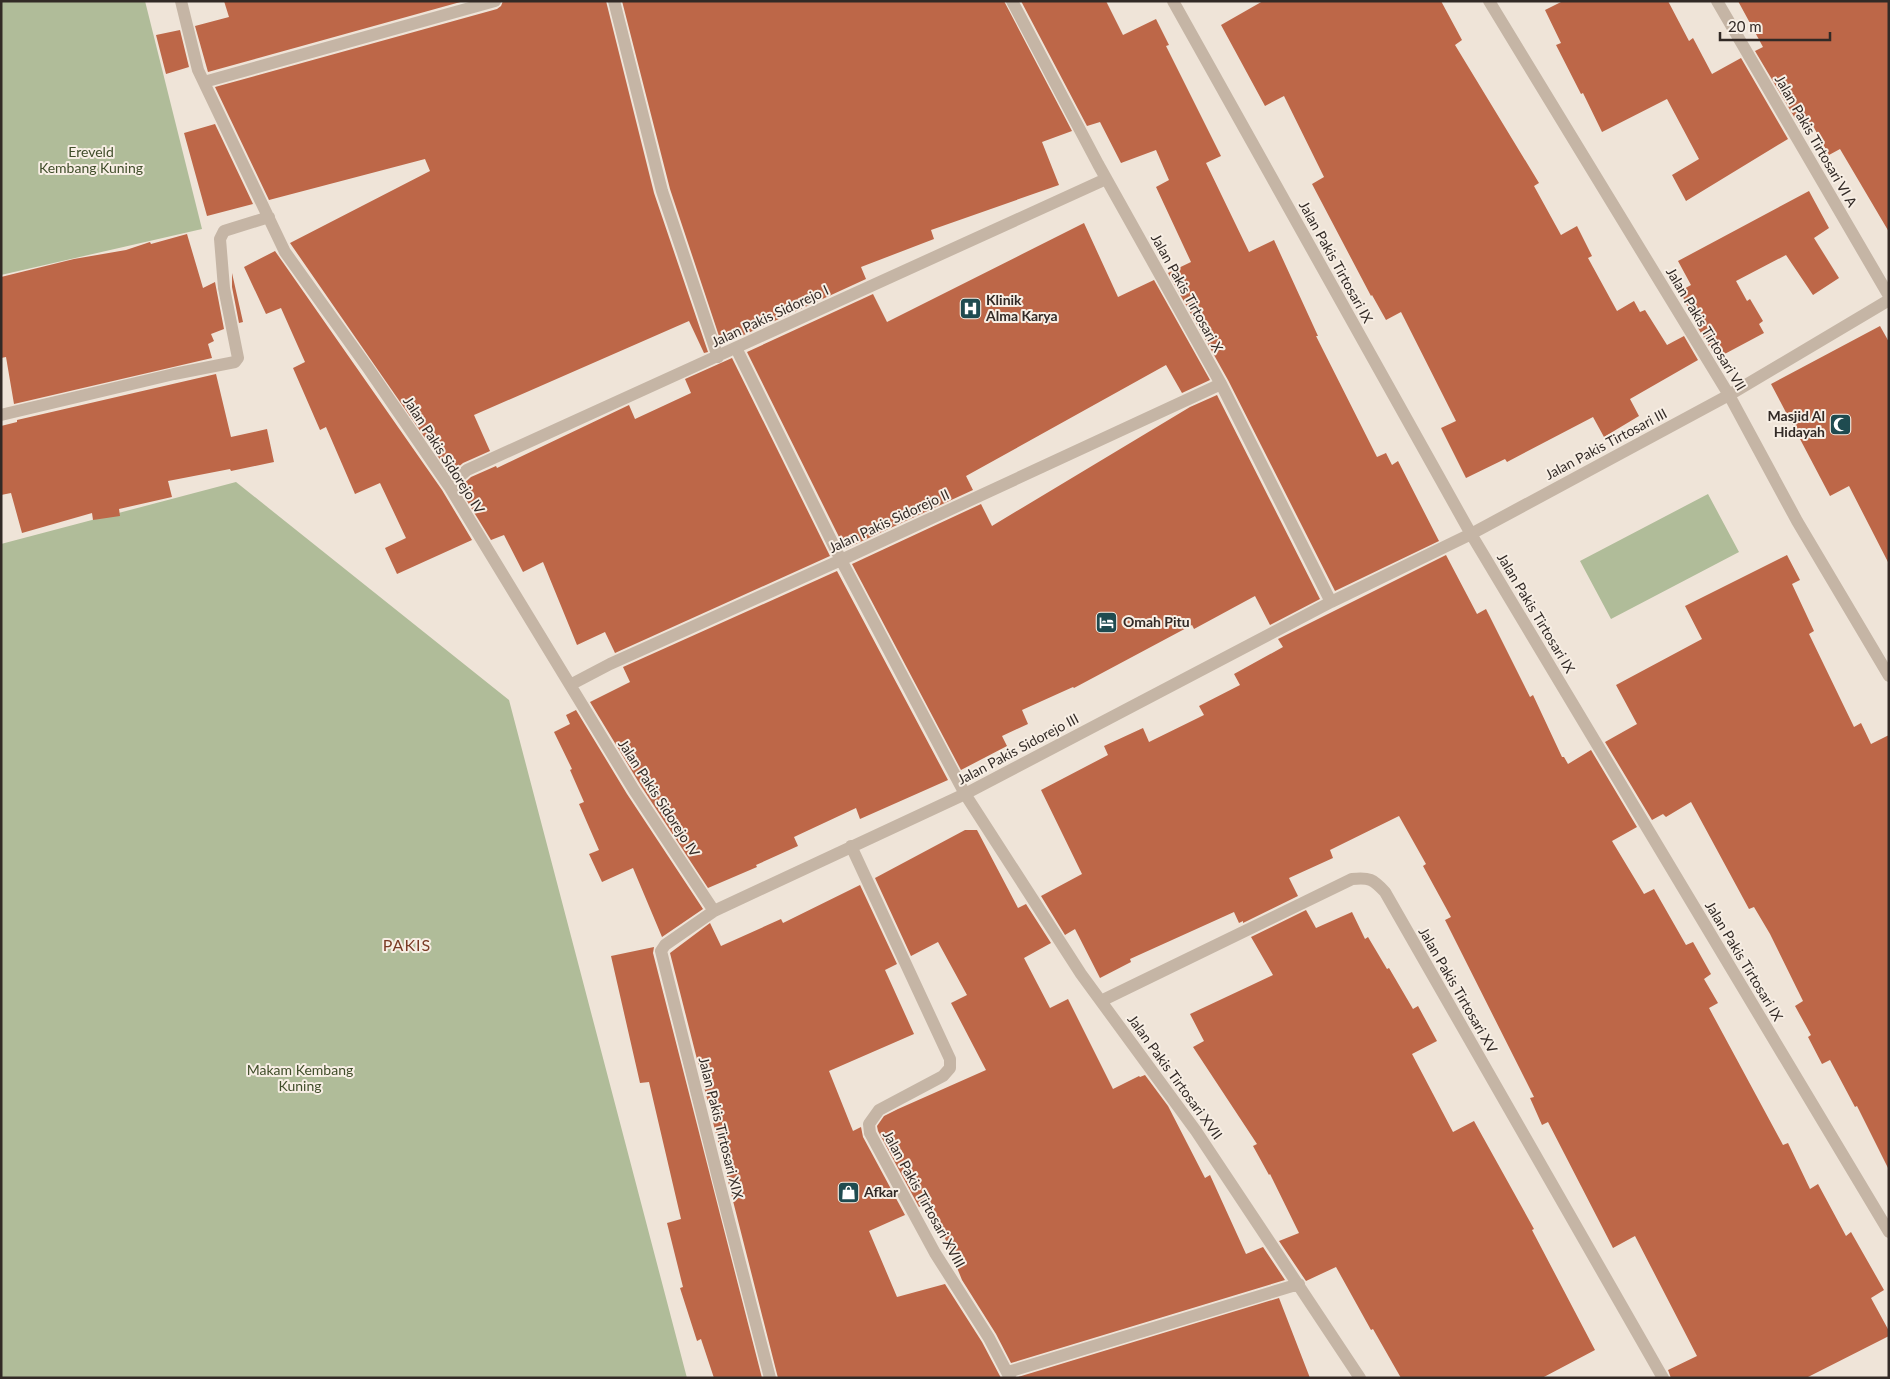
<svg xmlns="http://www.w3.org/2000/svg" width="1890" height="1379" font-family="Lato,sans-serif">
	<style>
		.green { fill: #b0bc99 }
		.building { fill: #bd6748 }
		.lines { fill: none; stroke-linecap: round; stroke-linejoin: round }
		.minor { stroke: #c5b5a5; stroke-width: 12 }
		.labels { text-anchor: middle; stroke-width: 4; stroke-linejoin: round; paint-order: stroke }
		.street-label { font-size: 14px; fill: #322a26; stroke: #f7eee4 }
		.park-label { font-size: 14px; fill: #414e2b; stroke: #f7eee4 }
		.poi-label { font-size: 14px; font-weight: bold; fill: #322a26; stroke: #f7eee4; text-anchor: start }
		.quarter-label { font-size: 16px; letter-spacing: 1px; fill: #7a3b25; stroke: #f7eee4 }
	</style>
	<rect width="100%" height="100%" fill="#efe4d8"/>
	<path class="green" d="M1 1H145L202 229 1 275Z
		M236 482 509 700 687 1378H1V544Z
		M1708 494 1739 552 1611 619 1580 561Z"/>
	<path class="building" d="M224 1H464L208 72 195 26 229 17Z
		M503 1H606L654 193 708 352 704 353 689 321 474 415 490 451 463 463 450 474 290 243 430 171 425 159 269 200 215 87 497 9 501 6Z
		M622 1H1004L1072 131 1042 142 1059 185 931 230 934 239 861 267 866 279 722 345 670 189Z
		M1021 1H1106L1123 35 1156 19 1169 45 1166 46 1221 156 1206 163 1249 252 1274 240 1318 336H1316L1377 457 1386 453 1392 465 1398 461 1439 541 1335 591 1228 380 1168 273 1191 262 1156 187 1169 180 1156 150 1121 163 1100 122 1087 126Z
		M1263 1H1441L1462 40 1455 45 1539 183 1534 186 1561 235 1577 226 1592 256 1588 258 1617 311 1634 301 1640 312 1645 310 1667 345 1684 336 1698 360 1630 399 1639 416 1604 437 1593 417 1507 462 1505 459 1466 478 1441 428 1456 421 1401 312 1386 320 1372 295 1371 296 1312 184 1324 177 1284 96 1265 106 1221 25Z
		M1563 1H1668L1689 41 1693 38 1712 74 1741 58 1788 139 1686 201 1672 175 1699 159 1667 99 1602 132 1583 93 1581 94 1556 45 1561 43 1545 10Z
		M1738 1H1889V232L1840 149 1829 155 1812 124 1802 130 1755 51 1763 47Z
		M180 30 189 67 166 74 156 35Z
		M215 124 253 204 207 216 184 133Z
		M1809 191 1829 228 1814 238 1839 278 1813 295 1786 255 1736 281 1747 301 1750 299 1763 321 1759 324 1764 333 1719 357 1715 350 1712 351 1698 328 1680 291 1691 285 1678 261Z
		M1084 223 1118 297 1154 280 1210 380 1182 393 1166 365 966 476 973 490 845 549 747 352 873 294 887 322Z
		M187 234 203 288 215 282 224 329 211 334 214 341 208 344 212 358 14 404 6 357 1 358V277L74 259 126 250 150 242 151 244Z
		M275 251 442 490 472 540 397 574 385 548 406 538 380 483 355 494 326 427 320 430 293 368 305 362 281 308 266 314 244 267Z
		M232 273 243 322 239 323 232 287Z
		M1880 326 1889 342V564L1849 486 1830 496 1771 384Z
		M732 358 830 556 615 653 605 632 577 645 543 562 523 572 504 535 491 540 459 488 471 477 496 466 497 468 629 405 635 419 691 393 685 379Z
		M216 374 231 437 267 429 274 462 231 471 230 469 168 481 172 497 119 509 120 516 93 520 92 513 22 533 11 493 1 495V426L17 422V420Z
		M1217 395 1320 599 1270 625 1255 596 1194 629 1192 625 1074 688 1073 687 1022 710 1028 724 1002 736 1007 746 961 770 852 564 981 504 992 526 1190 407Z
		M1446 555 1477 614 1486 609 1530 697 1533 695 1562 757H1564L1568 764 1591 750 1637 827 1612 841 1644 894 1654 889 1686 945 1693 942 1711 974 1704 979 1718 1003 1709 1008 1783 1145 1788 1143 1810 1189 1818 1184 1846 1236 1851 1232 1884 1290 1871 1298 1889 1331V1336L1806 1378H1671L1668 1370 1697 1356 1635 1236 1613 1248 1548 1122 1542 1125 1530 1098 1534 1097 1445 920 1451 917 1423 866 1426 864 1399 816 1330 850 1333 858 1289 878 1298 896 1243 923V921L1239 923 1234 912 1130 959 1131 962 1100 978 1075 929 1065 935 1041 896 1082 874 1041 790 1108 755 1104 746 1143 728 1149 742 1204 715 1199 706 1240 685 1234 674 1283 647 1278 639Z
		M1787 555 1800 580 1792 584 1814 631 1809 634 1854 727 1861 723 1871 744 1889 735V1170L1857 1106 1855 1107 1830 1060 1822 1064 1808 1037 1811 1035 1795 1006 1803 1001 1770 934 1754 907 1749 909 1691 802 1666 817 1663 814 1652 820 1605 742 1637 724 1616 685 1702 639 1685 606Z
		M837 571 948 780 860 819 856 808 794 837 798 846 756 865 757 867 708 888 641 786 590 702 630 682 623 667Z
		M576 710 627 794 703 909 662 937 633 868 602 882 589 854 599 850 579 804 584 802 570 770 572 769 554 732 570 724 566 715Z
		M965 830H977L1018 908 1026 904 1051 943 1024 958 1050 1008 1068 999 1113 1089 1139 1076 1140 1077 1145 1075 1168 1106 1205 1178 1210 1175 1246 1254 1263 1247 1285 1280 1011 1363 996 1334 962 1280 930 1201 919 1207 878 1131 877 1126 884 1116 898 1109 986 1070 951 1003 967 995 938 942 911 956 875 878Z
		M860 885 897 964 885 970 914 1034 829 1071 853 1131 861 1127 863 1137 905 1215 869 1231 897 1297 945 1284 982 1342 1001 1378H778L670 953 710 923 721 946 781 919 783 923Z
		M1306 910 1316 928 1352 912 1365 939 1368 937 1387 969 1389 968 1413 1009 1418 1006 1437 1041 1412 1054 1453 1132 1474 1121 1534 1229 1532 1230 1595 1350 1542 1378H1401L1373 1329 1371 1330 1336 1267 1306 1281 1279 1241 1299 1233 1270 1174 1269 1175 1253 1146 1257 1144 1193 1047 1204 1041 1190 1014 1273 975 1251 937Z
		M654 947 653 953 762 1378H714L701 1339 697 1341 680 1288 683 1287 667 1223 681 1219 649 1082 640 1083 611 956Z
		M1279 1298 1310 1378H1018V1377Z"/>
	<g class="lines">
		<path class="minor" d="M181 1 198 70 285 252 368 368 449 486 634 790 714 911
			M614 1 662 191 718 357
			M1012 1 1098 164 1221 384 1331 602
			M1173 1 1471 534 1889 1232
			M1489 1 1729 395 1797 521 1889 676
			M1717 1 1889 296
			M204 82 495 1
			M736 348 841 560 965 794 1081 974 1196 1131 1360 1378
			M1 415 174 374 235 362 238 358 224 288 220 239 224 231 269 217
			M449 486 467 470 1106 179
			M570 685 610 664 841 560 1221 384
			M851 846 950 1059V1068L943 1076 879 1110 869 1124 870 1133 935 1253 989 1338 1010 1378
			M1101 1001 1352 879C1369 877 1373 879 1385 892L1663 1378
			M1008 1372 1299 1284
			M770 1378 719 1182 661 951 665 945 714 911 965 794 1331 602 1471 534 1729 395 1889 300"/>
	</g>
	<defs>
		<symbol id="hospital-square" viewBox="-11 -11 22 22"><rect x="-9" y="-9" width="18" height="18" rx="4" fill="#1f4b50" stroke="#f7eee4"/><path d="M-5-5h3v3.5h4V-5h3V5h-3V1.5h-4V5h-3Z" fill="#fff"/></symbol>
		<symbol id="mosque-square" viewBox="-11 -11 22 22"><rect x="-9" y="-9" width="18" height="18" rx="4" fill="#1f4b50" stroke="#f7eee4"/><path d="M3.5-4.9A6 6 0 1 0 3.5 4.9A5 5 0 1 1 3.5-4.9Z" fill="#fff"/></symbol>
		<symbol id="hotel-square" viewBox="-11 -11 22 22"><rect x="-9" y="-9" width="18" height="18" rx="4" fill="#1f4b50" stroke="#f7eee4"/><path d="M-6-4.5h1.5V1H6V5H4.5V3h-9V5H-6ZM-4 0a1.8 1.8 0 1 1 3.6 0ZM.5 0V-2.5h3Q6-2.5 6 0Z" fill="#fff"/></symbol>
		<symbol id="shop-square" viewBox="-11 -11 22 22"><rect x="-9" y="-9" width="18" height="18" rx="4" fill="#1f4b50" stroke="#f7eee4"/><path d="M-5-2.5h2.3a2.7 3.5 0 0 1 5.4 0H5L5.5 6h-11ZM-1.5-2.5h3a1.5 2.3 0 0 0-3 0Z" fill="#fff"/></symbol>
	</defs>
	<g fill-rule="evenodd">
		<use href="#hospital-square" x="958" y="296" width="25" height="25"/>
		<use href="#mosque-square" x="1828" y="412" width="25" height="25"/>
		<use href="#hotel-square" x="1094" y="610" width="25" height="25"/>
		<use href="#shop-square" x="836" y="1180" width="25" height="25"/>
	</g>
	<g class="labels">
		<g class="street-label">
			<text transform="translate(1816 141) rotate(60)" y="5">Jalan Pakis Tirtosari VI A</text>
			<text transform="translate(1336 262) rotate(61)" y="5">Jalan Pakis Tirtosari IX</text>
			<text transform="translate(1187 293) rotate(61)" y="5">Jalan Pakis Tirtosari X</text>
			<text transform="translate(770 316) rotate(-25)" y="5">Jalan Pakis Sidorejo I</text>
			<text transform="translate(1706 329) rotate(59)" y="5">Jalan Pakis Tirtosari VII</text>
			<text transform="translate(1606 444) rotate(-28)" y="5">Jalan Pakis Tirtosari III</text>
			<text transform="translate(444 455) rotate(57)" y="5">Jalan Pakis Sidorejo IV</text>
			<text transform="translate(889 521) rotate(-25)" y="5">Jalan Pakis Sidorejo II</text>
			<text transform="translate(1536 613) rotate(59)" y="5">Jalan Pakis Tirtosari IX</text>
			<text transform="translate(1018 749) rotate(-28)" y="5">Jalan Pakis Sidorejo III</text>
			<text transform="translate(659 798) rotate(57)" y="5">Jalan Pakis Sidorejo IV</text>
			<text transform="translate(1744 961) rotate(59)" y="5">Jalan Pakis Tirtosari IX</text>
			<text transform="translate(1458 990) rotate(60)" y="5">Jalan Pakis Tirtosari XV</text>
			<text transform="translate(1175 1077) rotate(54)" y="5">Jalan Pakis Tirtosari XVII</text>
			<text transform="translate(721 1128) rotate(76)" y="5">Jalan Pakis Tirtosari XIX</text>
			<text transform="translate(924 1199) rotate(61)" y="5">Jalan Pakis Tirtosari XVIII</text>
		</g>
		<g class="park-label">
			<text x="91" y="157">Ereveld<tspan x="91" dy="16">Kembang Kuning</tspan></text>
			<text x="300" y="1075">Makam Kembang<tspan x="300" dy="16">Kuning</tspan></text>
		</g>
		<g class="poi-label">
			<text x="986" y="305">Klinik<tspan x="986" dy="16">Alma Karya</tspan></text>
			<text x="1825" y="421" text-anchor="end">Masjid Al<tspan x="1825" dy="16">Hidayah</tspan></text>
			<text x="1123" y="627">Omah Pitu</text>
			<text x="864" y="1197">Afkar</text>
		</g>
		<g class="quarter-label">
			<text x="407" y="951">PAKIS</text>
		</g>
	</g>
	<rect width="1890" height="1379" fill="none" stroke="#322a26" stroke-width="5"/>
	<path d="M1720 32v8h110v-8" fill="none" stroke="#322a26" stroke-width="2.5"/>
	<text x="1728" y="32" font-size="15" fill="#322a26" stroke="#f7eee4" stroke-width="4" paint-order="stroke">20 m</text>
</svg>
